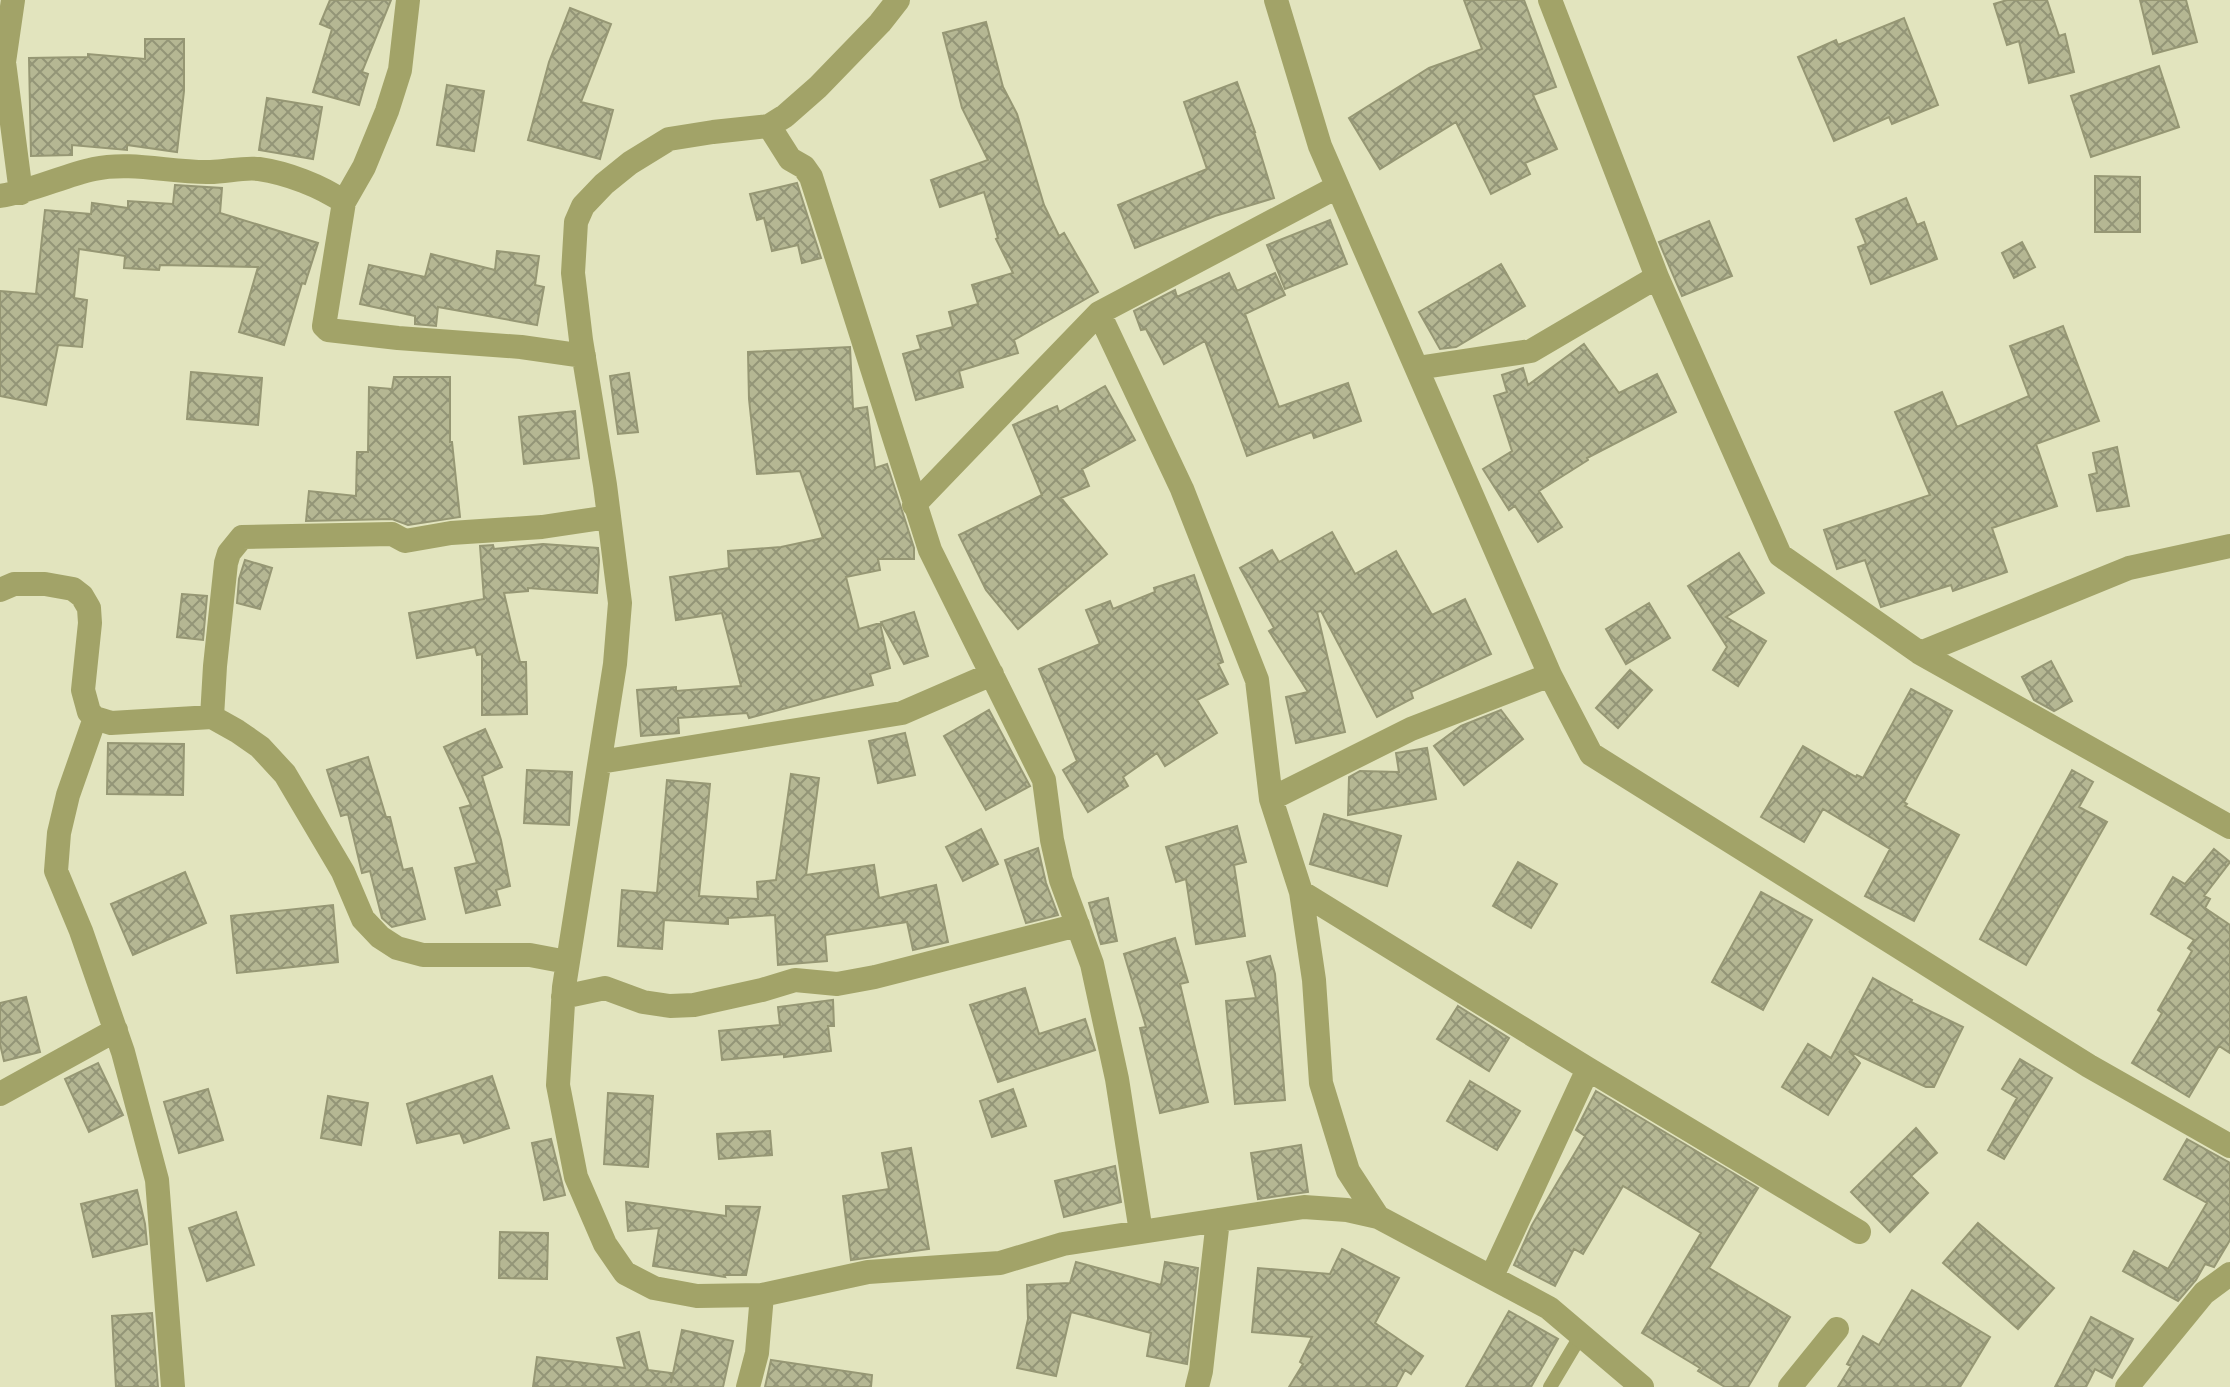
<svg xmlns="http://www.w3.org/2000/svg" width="2230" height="1387" font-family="Raleway,sans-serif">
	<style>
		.building { fill: url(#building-cross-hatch); stroke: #969774; stroke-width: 2 }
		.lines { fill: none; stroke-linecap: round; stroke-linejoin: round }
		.lane { stroke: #a2a368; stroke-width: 14 }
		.street { stroke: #a2a368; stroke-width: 24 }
	</style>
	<defs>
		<pattern id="building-cross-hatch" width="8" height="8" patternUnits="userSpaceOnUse" patternTransform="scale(2)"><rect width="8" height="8" fill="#b5b793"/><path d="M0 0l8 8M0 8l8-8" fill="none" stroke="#939577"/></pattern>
	</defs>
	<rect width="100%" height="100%" fill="#e2e4be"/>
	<path class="building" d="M330 0H391L362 72 368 74 359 105 313 92 332 29 320 24Z
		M1464 0H1524L1556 87 1533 95 1557 149 1525 163 1530 174 1491 194 1456 122 1380 169 1349 118 1429 68 1482 49Z
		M2007 0H2047L2059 36 2065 34 2074 72 2029 83 2019 41 2007 45 1994 4Z
		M2140 0H2186L2197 42 2153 54Z
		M570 8 611 24 581 102 613 110 600 159 528 140 549 62Z
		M1904 18 1938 105 1892 124 1889 117 1834 141 1798 57 1836 40 1838 45Z
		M986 22 1003 87 1017 114 1044 205 1059 236 1064 233 1098 292 1014 340 1018 353 959 371 963 387 916 400 903 354 921 349 917 336 953 327 949 312 978 304 972 285 1013 273 996 239 998 238 984 192 940 207 931 180 988 160 962 108 943 33Z
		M145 39H184V91L177 152 127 145V150L72 145V155L31 156 29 58 88 57V54L145 59Z
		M2159 66 2179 127 2091 157 2071 96Z
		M1237 82 1255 132H1254L1274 198 1215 216 1135 248 1118 205 1207 169 1184 102Z
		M447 85 484 91 474 151 437 145Z
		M267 98 322 107 313 159 259 150Z
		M2095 176 2140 177V232H2095Z
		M797 183 821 258 802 263 798 245 772 251 764 218 757 220 750 194Z
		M175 185 222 188 220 213 318 243 305 284 302 283 284 345 239 332 258 267 160 265 159 270 124 268 125 256 79 249 74 298 87 300 82 347 58 345 46 405 0 396V291L36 294 45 210 91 214 92 203 128 208V201L173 204Z
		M1906 198 1917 225 1924 222 1937 259 1871 284 1858 247 1866 244 1856 219Z
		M1330 220 1347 264 1285 289 1267 245Z
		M1709 221 1732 276 1682 296 1659 242Z
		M2022 242 2035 267 2014 278 2002 253Z
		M497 251 539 256 535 285 544 287 537 325 438 307 436 326 415 324V316L360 304 369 265 425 277 431 254 495 270Z
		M1501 264 1525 306 1456 347 1440 349 1419 312Z
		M1229 273 1237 291 1275 273 1285 295 1245 314 1279 407 1348 383 1361 421 1314 438 1312 432 1247 456 1205 341 1164 364 1146 329 1141 330 1134 311 1175 290 1177 297Z
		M2063 326 2099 421 2036 444 2057 506 1992 528 2007 572 1953 591 1951 585 1881 607 1865 560 1837 569 1824 530 1930 495 1895 412 1942 392 1957 427 2029 396 2010 346Z
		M1584 344 1619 393 1657 374 1676 412 1587 458 1588 460 1539 491 1562 527 1538 542 1515 506 1509 510 1483 469 1512 451 1494 396 1507 392 1502 375 1523 368 1528 385Z
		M850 347 853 409 867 407 875 468 887 464 914 548V559H878L880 570 846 577 859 629 880 623 890 668 870 674 873 685 749 718 747 713 678 718 679 733 641 736 637 690 676 687V691L741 686 722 613 676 620 670 577 729 568 728 551 781 547 823 538 800 471 757 474 749 399 748 352Z
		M191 372 262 378 258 425 187 419Z
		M629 373 638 432 618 434 610 376Z
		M394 377H450V442H452L460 517 408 525 392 519 306 521 309 491 356 496 357 452H368L369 387 392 389Z
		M1105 386 1135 440 1082 469 1089 486 1061 498 1107 554 1018 629 986 590 959 535 1042 495 1013 425 1057 406 1059 412Z
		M575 411 579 458 524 464 519 417Z
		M2117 447 2129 506 2097 511 2089 475 2097 473 2093 453Z
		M1332 532 1355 574 1396 551 1432 615 1465 599 1491 654 1411 692 1413 698 1377 717 1321 611 1317 612 1345 732 1296 743 1286 697 1308 692 1269 631 1274 628 1240 568 1272 550 1279 562Z
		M543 544 598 548 599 560 597 593 528 588V591L504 593 520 662H526L527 714 482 715V654L477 655 475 647 417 658 409 613 484 599 480 546 493 545 494 549Z
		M1739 553 1764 593 1726 617 1766 641 1738 686 1713 670 1727 647 1688 586Z
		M245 560 272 568 260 609 237 603 239 579Z
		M1194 575 1223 662 1218 664 1228 684 1197 700 1217 733 1165 766 1157 753 1123 777 1128 786 1088 812 1063 770 1077 761 1039 669 1100 644 1086 610 1110 601 1113 609 1155 592 1154 588Z
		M182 594 207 596 203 640 177 637Z
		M1649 603 1670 638 1626 664 1606 629Z
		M914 612 928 656 904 664 881 622Z
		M2051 661 2072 701 2054 711 2034 700 2022 677Z
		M1630 670 1652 690 1618 728 1596 708Z
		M1911 689 1952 711 1904 802 1907 804 1905 806 1959 835 1914 921 1865 896 1890 849 1823 809 1804 842 1761 817 1803 746 1856 777 1857 775 1863 778Z
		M989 710 1030 786 986 810 944 736Z
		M1501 710 1523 739 1464 785 1434 746 1461 726Z
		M485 729 502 767 482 776 501 840 510 886 496 890 500 905 466 913 455 868 477 863 460 808 471 805 444 747Z
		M905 733 915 775 878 783 869 741Z
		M108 743 184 744 183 795 107 794Z
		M1427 748 1436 799 1348 815 1349 777 1360 771 1399 772 1396 753Z
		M368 757 386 817H390L403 870 412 868 425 919 392 927 382 918 370 871 362 873 348 814 341 816 327 770Z
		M527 770 572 772 569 825 524 823Z
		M2072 770 2093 782 2079 807 2107 822 2026 965 1980 939Z
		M791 774 819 778 806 875 874 865 879 898 936 885 948 942 913 950 907 922 825 935 827 961 778 965 775 915 728 918V924L664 920 662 949 618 946 622 890 657 893 667 780 710 784 699 896 758 899 757 882 776 880Z
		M1324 814 1401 836 1387 886 1310 864Z
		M1237 826 1246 862 1234 865 1245 936 1196 944 1186 879 1176 882 1166 847Z
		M981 829 998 864 963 881 946 847Z
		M1038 848 1046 883 1058 915 1026 923 1005 860Z
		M2214 849 2230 862 2204 896 2210 899 2205 908 2230 925V1053L2219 1046 2189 1097 2132 1063 2162 1013 2158 1010 2192 951 2188 948 2194 940 2151 914 2173 877 2185 884Z
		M1518 862 1557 884 1531 928 1493 906Z
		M185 872 206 923 133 955 111 904Z
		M1761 892 1812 920 1763 1010 1712 982Z
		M1108 898 1117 941 1101 944 1089 903Z
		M333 905 338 962 237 973 231 916Z
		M1175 938 1188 982 1180 984 1208 1102 1160 1113 1140 1028 1146 1027 1124 954Z
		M1270 956 1275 974 1285 1100 1235 1104 1226 1001 1256 998 1247 962Z
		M1873 978 1912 1000 1911 1002 1963 1027 1934 1087H1926L1849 1051 1860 1063 1828 1115 1782 1087 1808 1044 1831 1058Z
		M1025 988 1039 1034 1085 1019 1095 1050 998 1082 970 1005Z
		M26 997 40 1052 4 1061 0 1044V1003Z
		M833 1000 834 1026H828L831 1051 784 1057V1054L722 1060 719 1031 780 1025 778 1007Z
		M1458 1006 1509 1038 1489 1071 1437 1039Z
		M2020 1059 2052 1078 2004 1159 1988 1150 2017 1098 2002 1089Z
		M98 1063 123 1115 89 1132 65 1079Z
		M492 1076 509 1128 464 1143 460 1133 417 1143 407 1104Z
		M1470 1081 1520 1111 1497 1150 1447 1121Z
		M208 1089 223 1140 179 1153 164 1102Z
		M1013 1089 1026 1126 992 1137 980 1101Z
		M1596 1091 1758 1188 1709 1268 1790 1317 1748 1387H1725L1698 1371 1700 1368 1642 1333 1701 1233 1623 1186 1583 1254 1574 1249 1555 1286 1514 1265 1532 1225 1585 1136 1576 1130Z
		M608 1093 653 1096 648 1167 604 1164Z
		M328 1096 368 1103 361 1145 321 1138Z
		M1916 1128 1937 1153 1911 1176 1928 1193 1890 1232 1851 1192Z
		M770 1131 772 1155 719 1159 717 1134Z
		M551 1139 565 1195 544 1200 532 1143Z
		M2187 1139 2230 1163V1240L2214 1267 2205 1264 2196 1280 2178 1301 2123 1271 2134 1251 2168 1269 2207 1203 2164 1179Z
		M1301 1145 1308 1192 1258 1199 1251 1153Z
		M911 1148 929 1249 851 1260 843 1196 889 1189 882 1153Z
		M1115 1166 1121 1202 1064 1217 1055 1181Z
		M137 1190 145 1224 147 1244 93 1257 81 1204Z
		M626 1202 726 1216V1206L760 1207 746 1275H724L725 1277 653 1266 659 1228 628 1231Z
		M236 1212 254 1265 207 1281 189 1228Z
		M1978 1223 2054 1288 2018 1329 1943 1263Z
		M500 1232 548 1233 547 1279 499 1278Z
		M1342 1249 1399 1278 1375 1323 1423 1356 1411 1374 1405 1370 1396 1387H1289L1303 1364 1300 1362 1312 1337 1252 1332 1258 1268 1330 1274Z
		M1076 1262 1161 1285 1165 1262 1198 1268 1187 1364 1147 1356 1151 1333 1071 1312 1056 1376 1017 1368 1028 1319 1027 1285 1070 1283Z
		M1912 1290 1990 1337 1960 1387H1838L1851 1366 1847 1364 1863 1336 1879 1345Z
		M1509 1311 1558 1339 1531 1387H1466Z
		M152 1313 158 1387H116L112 1316Z
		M2091 1317 2133 1339 2112 1378 2095 1369 2086 1387H2055Z
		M682 1330 733 1341 723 1387H533L537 1357 625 1368 617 1338 639 1332 648 1370 672 1373 671 1383Z
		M771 1360 872 1375 871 1387H765Z"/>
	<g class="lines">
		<path class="lane" d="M1550 1387 1581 1335"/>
		<path class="street" d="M13 0 4 62 21 193
			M408 0 400 70 387 111 364 167 344 202 324 326 328 330 398 338 521 347 584 356
			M898 0 880 23 818 87 785 116 769 126 713 132 669 139 630 163 604 184 583 206 576 222 573 273 581 340 605 485 620 603 615 664 564 987 558 1085 576 1177 605 1244 625 1273 654 1288 697 1296 762 1295 868 1272 1000 1263 1063 1244 1304 1207 1347 1210 1378 1217 1549 1308 1642 1387
			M1276 0 1320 146 1550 675 1591 754 2089 1066 2230 1146
			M1550 0 1657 277 1780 555 1920 653 2230 827
			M769 126 790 159 804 167 811 177 930 550 1044 780 1052 840 1061 880 1092 964 1117 1079 1141 1232
			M0 196C33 191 62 176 94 169 132 161 172 173 210 172 226 172 243 167 259 169 287 173 321 186 344 202
			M1099 313 1182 489 1257 680 1271 799 1301 892 1314 980 1321 1083 1348 1171 1378 1217
			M1417 368 1531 351 1657 277
			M914 505 1099 313 1337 187
			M0 590 14 584H45L73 589 82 596 89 608 90 623 83 690 89 712 95 718 111 723 212 717 237 731 260 747 285 774 343 872 363 919 380 937 397 948 423 955H530L567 962
			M1920 653 2129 568 2230 546
			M212 717 215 666 226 563 229 553 242 537 392 534 405 541 451 533 542 527 609 517
			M95 718 68 795 59 833 56 871 81 931 123 1052 157 1180 173 1387
			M600 762 902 713 992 674
			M1271 799 1411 729 1550 675
			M1301 892 1588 1069 1859 1232
			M563 997 605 988 643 1002 670 1006 694 1005 762 990 795 980 837 984 875 977 1078 925
			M0 1094 116 1030
			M1492 1276 1588 1069
			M748 1387 757 1353 762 1295
			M1197 1387 1201 1371 1218 1220
			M1790 1387 1837 1329
			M2127 1387 2204 1293 2230 1274"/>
	</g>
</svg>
